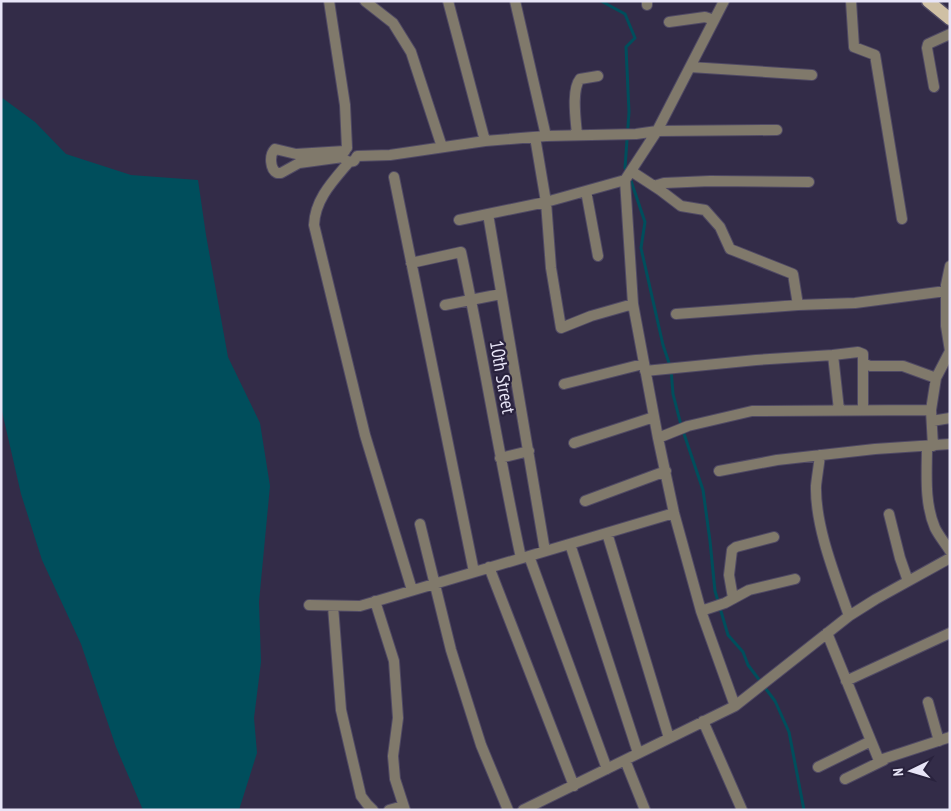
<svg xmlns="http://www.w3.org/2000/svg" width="951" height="811" font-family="'PT Sans Narrow',sans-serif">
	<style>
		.water { fill: #004e5c }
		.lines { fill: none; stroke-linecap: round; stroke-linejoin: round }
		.stream { stroke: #004e5c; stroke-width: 3 }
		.minor-casing { stroke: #504a64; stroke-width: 12 }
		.major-casing { stroke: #504a64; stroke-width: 15 }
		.minor { stroke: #80796b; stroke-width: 10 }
		.major { stroke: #cfc0a4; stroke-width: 12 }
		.labels { text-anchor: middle; stroke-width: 4.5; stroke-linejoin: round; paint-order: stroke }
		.street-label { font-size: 19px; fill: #e8e5f7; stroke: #29223d }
	</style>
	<rect width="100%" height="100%" fill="#332c48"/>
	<path class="water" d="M1 97 35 122 66 154 131 175 198 180 206 235 228 357 260 423 270 486 259 602 261 662 254 718 257 753 239 810H143L116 747 81 644 42 560 21 494 1 407Z"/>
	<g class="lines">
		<path class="stream" d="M601 1 625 14 635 38 626 47 629 112 625 168 627 172
			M630 178 645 222 641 248 663 345 671 369 673 394 681 425 703 490 710 541 715 591 728 635 743 652 748 665 775 701 789 732 804 810"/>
		<defs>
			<path id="minor" d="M329 1 345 105 347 148
				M365 1 393 23 411 52 442 147
				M448 1 485 141
				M515 1 546 136
				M851 1 854 47 875 55 902 219
				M647 5V1
				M669 22 705 17 714 20
				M690 67 812 75
				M934 87 927 48 928 44 950 34
				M577 135C576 121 571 90 580 79L598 76
				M535 137 546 202 551 268 561 328 591 316 633 304
				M345 151 296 154 275 149C269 155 270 169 277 173H281L299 163 343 157C346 162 349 162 354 161L357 156 390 155 485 141 546 136 636 134 657 131 777 130
				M349 162C333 181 315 199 314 225L365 435 412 590
				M631 171 660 190 681 206 705 210 720 227 730 249 793 274 798 305 855 303 946 291
				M394 177 474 572
				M654 186 664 183 710 181 809 182
				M586 191 598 256
				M488 214 545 551
				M459 220 546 202 625 180
				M411 263 461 252C483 354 499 456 521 558
				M445 305 501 294
				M676 314 798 305
				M833 355 858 352 863 354V363L870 366H903L936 378
				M645 371 756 360 833 355 839 410
				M564 384 643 364
				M863 410V363
				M932 421 950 418
				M658 438 688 426 752 411 931 410
				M574 443 654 417
				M927 446C927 473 924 502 935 528 939 536 945 543 950 551
				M933 446 931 410 936 378 950 351 946 326V285L950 266
				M820 455C819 465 817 476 816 486 815 527 836 578 849 616
				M500 458 529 451
				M719 471 777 460 875 449 950 444
				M585 501 666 471
				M889 514 900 558 908 581
				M420 524 451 650 481 745 508 810
				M607 533 669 738
				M570 544 638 753
				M529 556 607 769
				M489 567 574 786
				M733 598 729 575 732 550 736 547 774 537
				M375 601 394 661 398 718 393 756 395 779 405 810
				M309 605 360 606 674 513
				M333 606 341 710 361 796 367 804 373 810
				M701 611 725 603 749 590 795 579
				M827 633 878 758 880 760 950 737
				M846 681 950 633
				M928 702 939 741
				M735 706 849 616 876 599 950 558
				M703 721 742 810
				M625 760 645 810
				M818 767 871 741
				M845 779 884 760
				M389 810 403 806
				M523 810 735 706 701 611 674 513 658 438 633 304 625 180 657 131 724 1"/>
			<path id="major" d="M928 1 950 19"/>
		</defs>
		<use href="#minor" class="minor-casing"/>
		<use href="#major" class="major-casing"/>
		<use href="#minor" class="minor"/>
		<use href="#major" class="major"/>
	</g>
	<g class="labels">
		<g class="street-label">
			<text transform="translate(503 377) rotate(80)" y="7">10th Street</text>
		</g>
	</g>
	<rect width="951" height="811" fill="none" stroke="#e8e5f7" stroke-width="5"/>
	<g transform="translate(911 771) rotate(265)" stroke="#29223d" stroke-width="4" paint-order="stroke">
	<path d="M0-4L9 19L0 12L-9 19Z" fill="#e8e5f7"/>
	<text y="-8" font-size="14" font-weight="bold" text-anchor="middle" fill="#e8e5f7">N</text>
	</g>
</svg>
